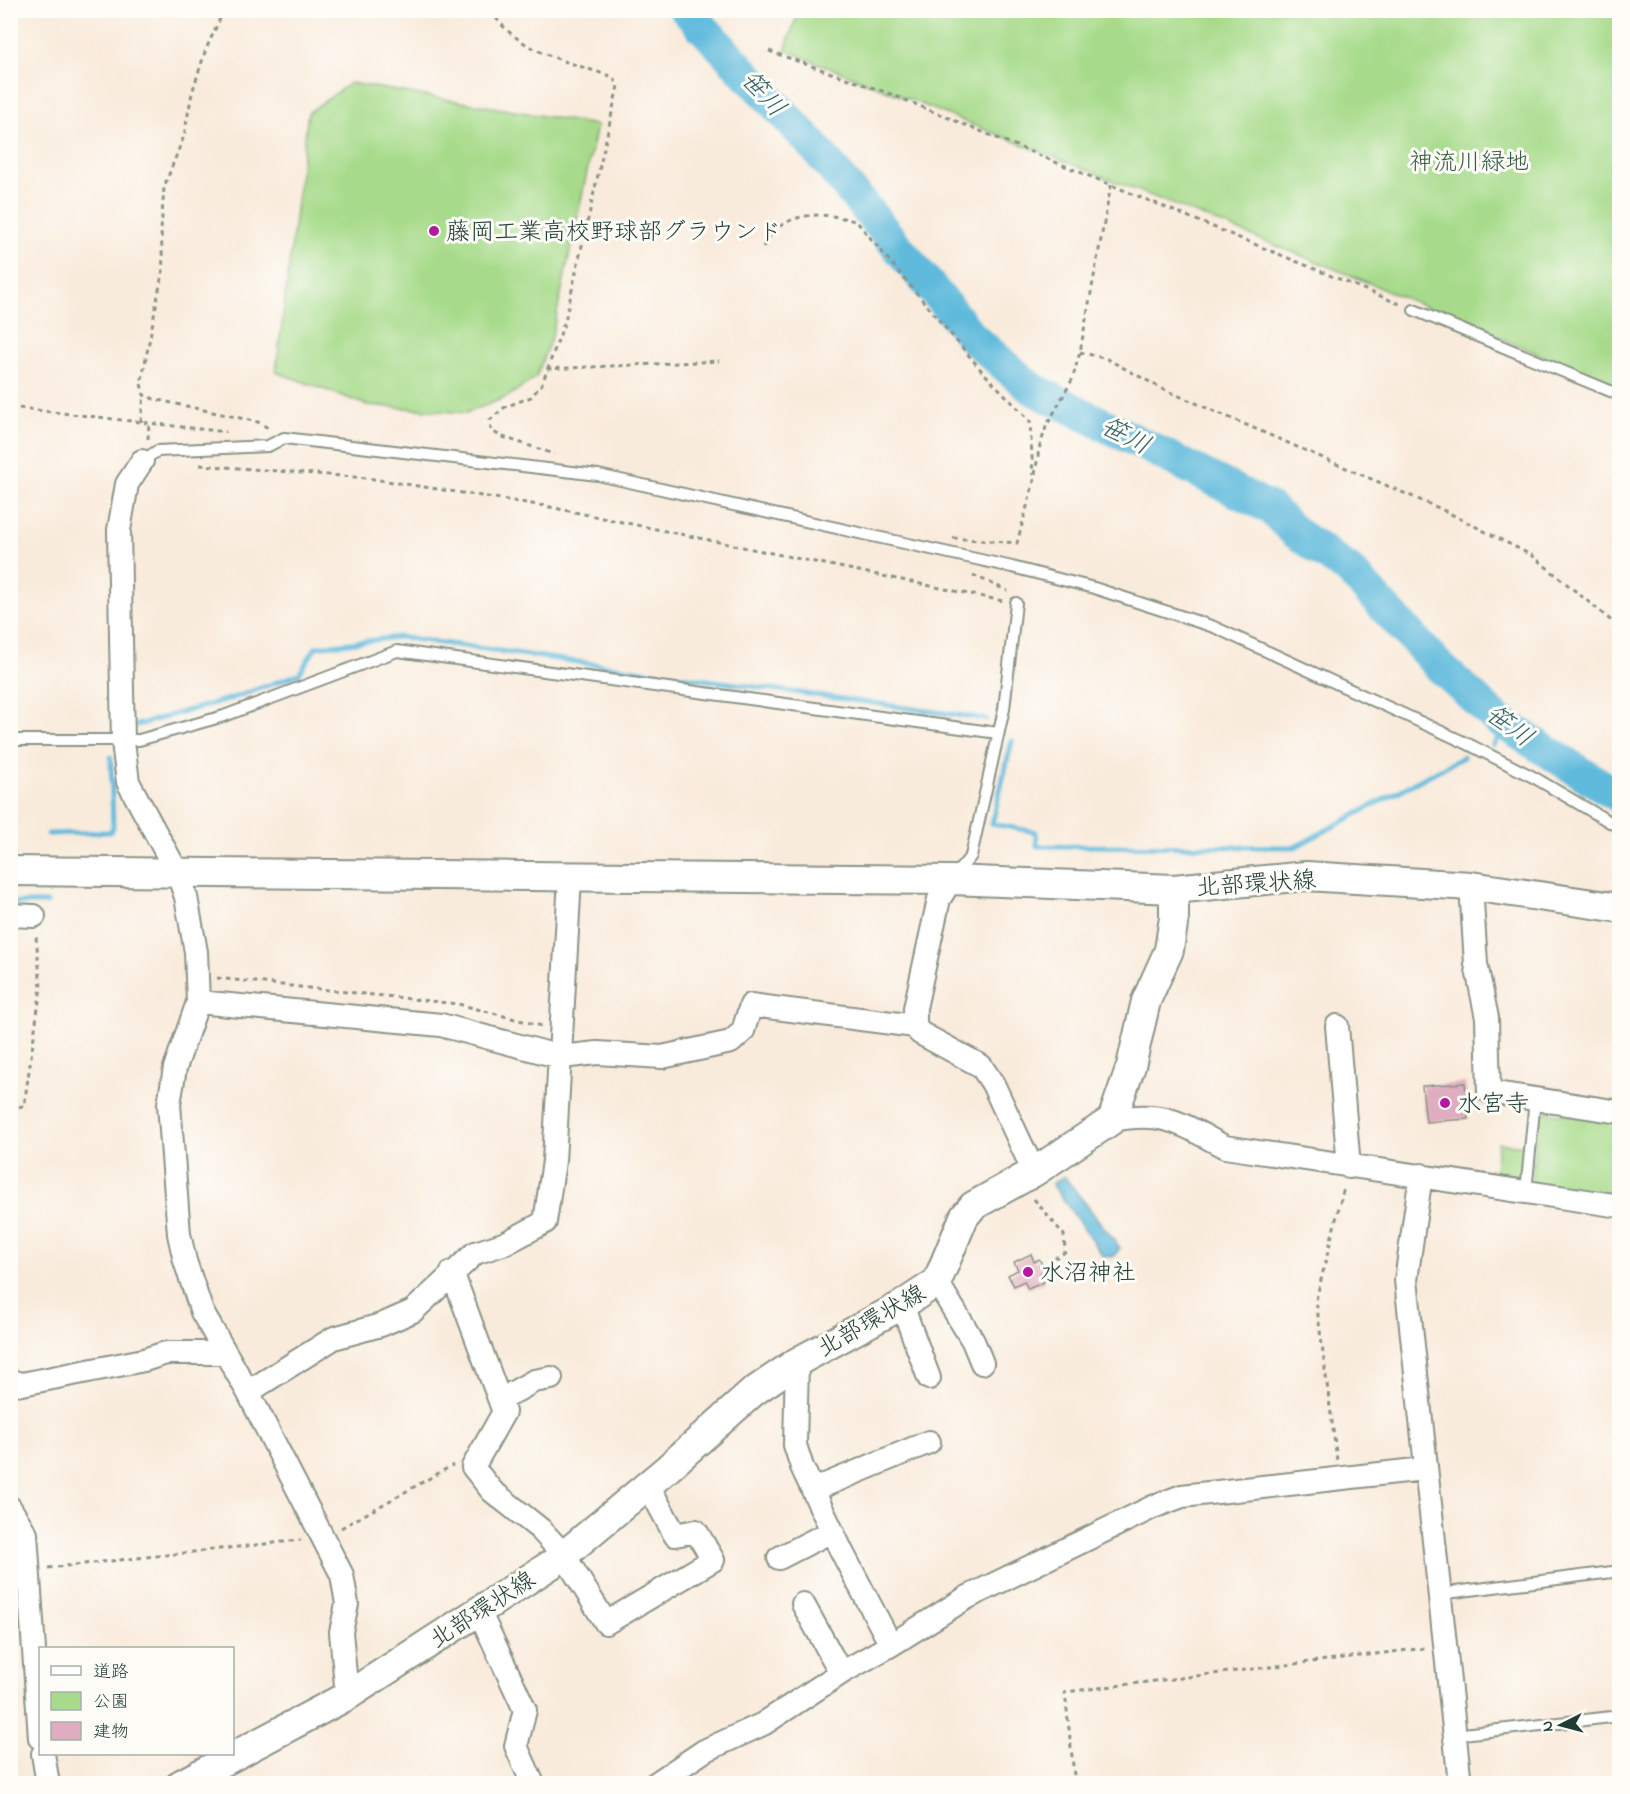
<svg xmlns="http://www.w3.org/2000/svg" width="1630" height="1794" font-family="'Indie Flower','Klee One',sans-serif">
	<style>
		.green { fill: #a7db8b; stroke: #638c60; stroke-width: 1.5 }
		.water { fill: #5ebadc; stroke: #3e7c88; stroke-width: 1.5 }
		.lines { fill: none; stroke-linecap: round; stroke-linejoin: round }
		.stream { stroke: #5ebadc; stroke-width: 5 }
		.river { stroke: #5ebadc; stroke-width: 33 }
		.building { fill: #dfadbf }
		.service-casing { stroke: #8c9488; stroke-width: 14 }
		.minor-casing { stroke: #8c9488; stroke-width: 26 }
		.tertiary-casing { stroke: #8c9488; stroke-width: 32 }
		.path { stroke: #8c9488; stroke-width: 3; stroke-dasharray: 4.5 4.5; stroke-linecap: butt }
		.service { stroke: #fff; stroke-width: 10 }
		.minor { stroke: #fff; stroke-width: 22 }
		.tertiary { stroke: #fff; stroke-width: 28 }
		.poi-dot { fill: #b5179e; stroke: #fdfcf7; stroke-width: 2 }
		.labels { text-anchor: middle; stroke-width: 6; stroke-linejoin: round; paint-order: stroke }
		.park-label { font-size: 24px; fill: #3a5d45; stroke: #fdfcf7 }
		.poi-label { font-size: 24px; fill: #1f3d34; stroke: #fdfcf7; text-anchor: start }
		.street-label { font-size: 24px; fill: #1f3d34; stroke: #fdfcf7 }
		.water-label { font-size: 26px; font-style: italic; fill: #326266; stroke: #fdfcf7 }
	</style>
	<rect width="100%" height="100%" fill="#fdfcf7"/>
	<filter id="ink" filterUnits="userSpaceOnUse"><feTurbulence type="fractalNoise" baseFrequency=".0167" numOctaves="2"/><feDisplacementMap in="SourceGraphic" scale="12" xChannelSelector="R" yChannelSelector="G"/><feConvolveMatrix kernelMatrix="1 2 1 2 8 2 1 2 1" color-interpolation-filters="sRGB"/></filter>
	<filter id="wash" filterUnits="userSpaceOnUse"><feTurbulence type="fractalNoise" baseFrequency=".008" numOctaves="4" result="noise"/><feDisplacementMap in="SourceGraphic" scale="24" xChannelSelector="R" yChannelSelector="G"/><feGaussianBlur stdDeviation="1.35" result="paint"/><feColorMatrix in="noise" values="0 0 0 0 0 0 0 0 0 0 0 0 0 0 0 0 0 1.4 0 .05"/><feComposite in="paint" operator="in"/></filter>
	<g filter="url(#wash)">
		<rect width="100%" height="100%" fill="#f9ebdb"/>
		<path class="green" d="M799 10 1619 11V388L1355 277 785 50Z
			M350 83 597 125 552 336 536 377 507 397 466 413 367 405 276 372 308 113Z
			M1544 1112 1619 1120V1201L1538 1189 1532 1180 1537 1116Z
			M1498 1143 1525 1146 1523 1180 1494 1181Z"/>
		<path class="water" d="M1064 1176 1120 1248 1113 1257 1103 1256 1052 1184Z"/>
		<g class="lines">
			<path class="stream" d="M137 725 236 697 299 674 316 647 399 637 986 719
				M1012 741 992 824 1036 832 1037 846 1295 847 1463 757
				M1493 745 1508 727
				M48 834 110 832 113 828 111 757
				M10 903H47"/>
			<path class="river" d="M686 10 812 144 973 338 1031 388 1270 508 1296 533 1349 570 1439 666 1499 721 1620 797"/>
		</g>
		<g id="blocks">
			<path class="building" d="M1465 1083 1468 1119 1426 1122 1422 1086Z
				M1031 1254 1034 1262 1039 1259 1045 1270 1040 1273 1044 1282 1028 1289 1024 1281 1014 1286 1008 1275 1018 1270 1014 1262Z"/>
		</g>
	</g>
	<g filter="url(#ink)">
		<use href="#blocks" fill-opacity="0" stroke="#8c9488" stroke-width="1.5"/>
		<g class="lines">
			<defs>
				<path id="service" d="M1414 310 1620 395
					M142 461 157 451 268 446 284 438 598 475 1012 567 1094 588 1214 627 1468 744 1535 778 1620 828
					M10 740H139L224 716 397 651 998 733
					M955 875 971 856 1004 709 1016 603
					M1526 1192 1535 1099
					M1439 1594 1620 1571
					M1454 1735 1620 1716"/>
				<path id="minor" d="M142 461 127 484 119 530 123 742 128 782 178 874 186 897 196 952 198 1002 175 1068 169 1104 179 1234 185 1261 202 1312 248 1392 342 1575 347 1604 341 1632 347 1696
					M951 880 939 899 915 1008V1026L920 1033 981 1066 993 1084 1034 1172
					M1471 886 1476 964 1487 1018 1489 1092 1620 1112
					M10 915 34 916
					M198 1002 441 1025 561 1057 597 1053 662 1057 731 1042 743 1031 751 1005 915 1026
					M1337 1026 1349 1167
					M1112 1120C1166 1110 1179 1123 1225 1147L1620 1206
					M1421 1175 1406 1280 1460 1784
					M452 1272 504 1412 473 1467 492 1491 540 1529 564 1555 606 1623 713 1560 696 1531 675 1535 648 1485
					M937 1282 973 1341 982 1363
					M902 1305 929 1378
					M10 1381 22 1384 144 1360 166 1353H224
					M248 1392 334 1338 381 1325 413 1311 475 1253 506 1243 545 1222 554 1161 570 878
					M500 1400 534 1381 551 1378
					M813 1490 929 1442
					M10 1508 26 1534 40 1738
					M779 1558 832 1531
					M803 1604 841 1673
					M479 1611 525 1710 516 1746 533 1784
					M891 1645 966 1598 1153 1507 1182 1496 1424 1469
					M43 1754 48 1784
					M655 1784 704 1751 763 1724 841 1673 891 1645 842 1552 802 1467 795 1445 797 1362"/>
				<path id="tertiary" d="M10 871 951 880 1174 889 1306 876 1471 886 1620 908
					M181 1784 347 1696 558 1560 667 1469 753 1392 797 1362 902 1305 937 1282 964 1217 973 1206 1034 1172 1112 1120 1131 1066 1146 1001 1169 950 1174 918V889"/>
			</defs>
			<use href="#service" class="service-casing"/>
			<use href="#minor" class="minor-casing"/>
			<use href="#tertiary" class="tertiary-casing"/>
			<path class="path" d="M224 10 206 49 192 93 184 136 164 187 161 231 163 269 141 384 144 395 154 399 258 422 270 429
				M491 10C515 52 570 62 613 77L618 86 565 321 542 384 531 397 505 407 490 420 491 430 500 436 554 454
				M769 51 888 93 1402 305
				M763 247C781 211 822 210 857 222L981 370 1030 421 1033 475
				M1080 352 1107 359 1163 389 1441 509 1533 556 1620 628
				M547 369 719 361
				M10 407 226 432
				M141 422 144 395
				M148 439 149 423
				M200 465 367 478 545 506 1003 601
				M953 538 1017 543 1034 481 1039 449 1046 427 1072 380 1080 352 1111 185
				M973 575 1008 591
				M217 978 458 1004 542 1026
				M10 1108 24 1106 41 987 36 937
				M1034 1199 1064 1235 1065 1252 1055 1258
				M1337 1460 1316 1300 1344 1187
				M341 1528 453 1465
				M48 1568 301 1540
				M1075 1784 1065 1692 1425 1648"/>
			<use href="#service" class="service"/>
			<use href="#minor" class="minor"/>
			<use href="#tertiary" class="tertiary"/>
		</g>
	</g>
	<g class="poi-dot">
		<circle cx="434" cy="231" r="6"/>
		<circle cx="1445" cy="1103" r="6"/>
		<circle cx="1028" cy="1272" r="6"/>
	</g>
	<g class="labels">
		<g class="park-label">
			<text x="1469" y="169">神流川緑地</text>
		</g>
		<g class="poi-label">
			<text x="446" y="239">藤岡工業高校野球部グラウンド</text>
			<text x="1457" y="1111">水宮寺</text>
			<text x="1040" y="1280">水沼神社</text>
		</g>
		<g class="street-label">
			<text transform="translate(1256 883) rotate(-4)" y="8">北部環状線</text>
			<text transform="translate(871 1320) rotate(-30)" y="8">北部環状線</text>
			<text transform="translate(482 1609) rotate(-33)" y="8">北部環状線</text>
		</g>
		<g class="water-label">
			<text transform="translate(764 93) rotate(47)" y="9">笹川</text>
			<text transform="translate(1126 435) rotate(27)" y="9">笹川</text>
			<text transform="translate(1510 725) rotate(36)" y="9">笹川</text>
		</g>
	</g>
	<rect width="1630" height="1794" fill="none" stroke="#fdfcf7" stroke-width="36"/>
	<rect x="39" y="1647" width="195" height="108" fill="#fdfcf7" stroke="#a4b0a9" stroke-width="1.5"/>
	<rect x="51" y="1666" width="30" height="9" fill="#ffffff" stroke="#a4b0a9" stroke-width="1.5"/>
	<text x="93" y="1677" font-size="18" fill="#1f3d34">道路</text>
	<rect x="51" y="1692" width="30" height="18" fill="#a7db8b" stroke="#a4b0a9" stroke-width="1.5"/>
	<text x="93" y="1707" font-size="18" fill="#1f3d34">公園</text>
	<rect x="51" y="1722" width="30" height="18" fill="#dfadbf" stroke="#a4b0a9" stroke-width="1.5"/>
	<text x="93" y="1737" font-size="18" fill="#1f3d34">建物</text>
	<g transform="translate(1561 1725) rotate(264)" stroke="#fdfcf7" stroke-width="4.5" paint-order="stroke">
	<path d="M0-4.5L10 22L0 15L-10 22Z" fill="#1f3d34"/>
	<text y="-9" font-size="16" font-weight="bold" text-anchor="middle" fill="#1f3d34">N</text>
	</g>
</svg>
